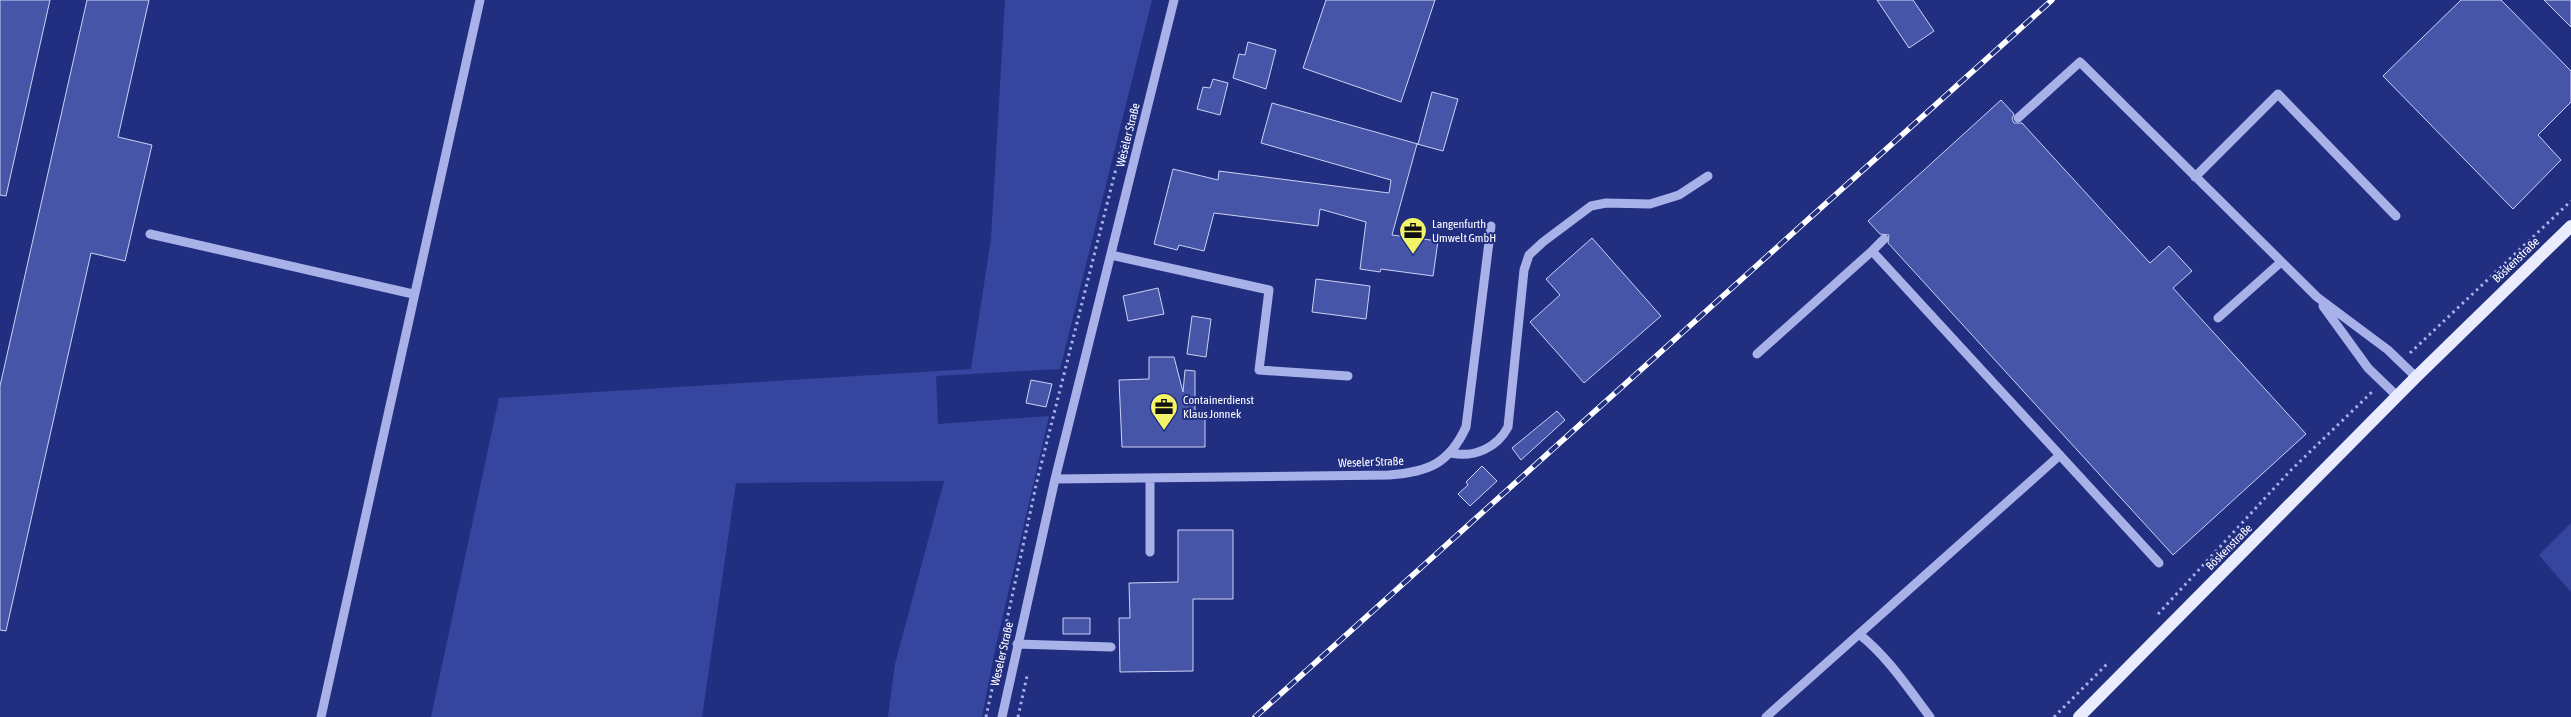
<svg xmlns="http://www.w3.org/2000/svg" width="2571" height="717" font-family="'Asap Condensed',sans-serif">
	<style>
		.green { fill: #36469f }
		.building { fill: #4655a8; stroke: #ccd2f6 }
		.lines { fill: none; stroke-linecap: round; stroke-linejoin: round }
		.path { stroke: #a8b2e8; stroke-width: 3; stroke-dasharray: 2.5 4; stroke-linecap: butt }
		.minor { stroke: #a8b2e8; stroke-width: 9 }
		.major { stroke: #eaecfd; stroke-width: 12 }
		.rail-casing { stroke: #fff; stroke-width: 5.5 }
		.rail { stroke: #222f81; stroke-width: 4; stroke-dasharray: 11; stroke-linecap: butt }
		.labels { text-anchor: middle; stroke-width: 4; stroke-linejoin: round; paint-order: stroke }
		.street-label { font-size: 12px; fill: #fff; stroke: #222f81 }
		.poi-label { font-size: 12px; fill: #fff; stroke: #222f81; text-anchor: start }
	</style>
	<rect width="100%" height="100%" fill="#222f81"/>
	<path class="green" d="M1005 0H1152L1060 369 936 376 938 424 1049 416 995 650 982 717H888L895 664 944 481 736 483 702 717H431L499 398 971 369 991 239Z
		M2571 523V592L2539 555Z"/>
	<path class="building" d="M0 0H50L6 196 0 195Z
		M87 0H149L118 137 152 145 125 261 91 253 6 631 0 630V386Z
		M1326 0H1435L1401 102 1303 68Z
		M1877 0H1913L1934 31 1909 48Z
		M2461 0H2501L2571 71V102L2538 135 2561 160 2513 209 2383 76Z
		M2544 0H2571V27Z
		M1248 42 1276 50 1266 89 1233 78 1239 54 1245 55Z
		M1213 79 1228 83 1220 115 1197 109 1203 87 1210 88Z
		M1432 92 1458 99 1443 151 1417 144 1392 235 1438 241 1433 276 1381 269 1380 272 1360 269 1366 222 1320 209 1318 226 1214 213 1204 251 1179 245 1177 250 1154 244 1173 169 1218 180 1219 171 1389 193 1391 180 1261 143 1272 103 1418 144Z
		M2001 100 2014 114 2012 119 2014 123H2022L2150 263 2169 246 2192 271 2173 288 2306 434 2173 555 1888 243 1889 235 1880 234 1868 221Z
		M1592 238 1661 316 1584 383 1530 322 1560 295 1546 279Z
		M1316 279 1370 286 1366 319 1312 312Z
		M1158 288 1164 314 1128 321 1123 296Z
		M1192 316 1211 319 1206 357 1187 354Z
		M1149 357H1174L1183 392 1185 370 1195 371V414H1205V447H1122L1119 380 1149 379Z
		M1031 380 1052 384 1046 407 1026 403Z
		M1557 411 1565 420 1521 460 1512 448Z
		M1482 466 1497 481 1470 506 1458 494 1468 485 1466 482Z
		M1178 530H1233V599H1193V671L1120 672 1119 618H1130L1129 583 1178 582Z
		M1063 618H1090V634H1063Z"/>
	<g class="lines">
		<path class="path" d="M2410 353 2571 201
			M2158 614 2290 471 2374 390
			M986 717 1037 481 1123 141
			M1018 717 1027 676
			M2054 717 2109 662"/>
		<path class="minor" d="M2018 118 2080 62 2317 297 2388 350 2416 377
			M2195 177 2278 94 2396 216
			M150 234 413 294
			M1872 251 1884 239
			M1111 255 1269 290 1259 370 1348 376
			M2323 306 2368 368 2397 396
			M2218 318 2281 262
			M1757 354 1872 251 2159 563
			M1451 453C1474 458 1497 448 1508 427L1524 270 1529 255 1543 242 1591 206 1606 203 1650 204 1679 195 1708 176
			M1150 478V552
			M1055 479 1389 475C1428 472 1449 464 1466 427L1491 226
			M1859 634C1888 657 1908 688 1930 717
			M1017 644 1111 647
			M321 717 480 0
			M1002 717 1055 479 1174 0
			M1766 717 2060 455"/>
		<path class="major" d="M2079 717 2416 377 2571 226"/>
		<defs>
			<path id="rail" d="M1255 717 2052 0"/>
		</defs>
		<use href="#rail" class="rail-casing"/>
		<use href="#rail" class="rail"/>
	</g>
	<defs>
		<symbol id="office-pin" viewBox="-11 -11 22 30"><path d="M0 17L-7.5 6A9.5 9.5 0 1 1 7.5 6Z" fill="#f3f46a" stroke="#222f81"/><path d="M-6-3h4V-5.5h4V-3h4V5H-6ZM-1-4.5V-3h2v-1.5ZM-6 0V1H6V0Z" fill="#111"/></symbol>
	</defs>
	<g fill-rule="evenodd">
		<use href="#office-pin" x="1397" y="215" width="32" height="43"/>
		<use href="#office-pin" x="1148" y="391" width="32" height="43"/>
	</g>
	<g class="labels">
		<g class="street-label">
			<text transform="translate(1128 135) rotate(-76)" y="4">Weseler Straße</text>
			<text transform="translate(2516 260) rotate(-44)" y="4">Böskenstraße</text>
			<text transform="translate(1371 462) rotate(-2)" y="4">Weseler Straße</text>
			<text transform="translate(2229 547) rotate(-45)" y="4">Böskenstraße</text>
			<text transform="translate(1002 654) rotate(-77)" y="4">Weseler Straße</text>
		</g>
		<g class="poi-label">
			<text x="1432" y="228">Langenfurth<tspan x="1432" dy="14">Umwelt GmbH</tspan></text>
			<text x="1183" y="404">Containerdienst<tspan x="1183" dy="14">Klaus Jonnek</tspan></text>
		</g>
	</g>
</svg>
